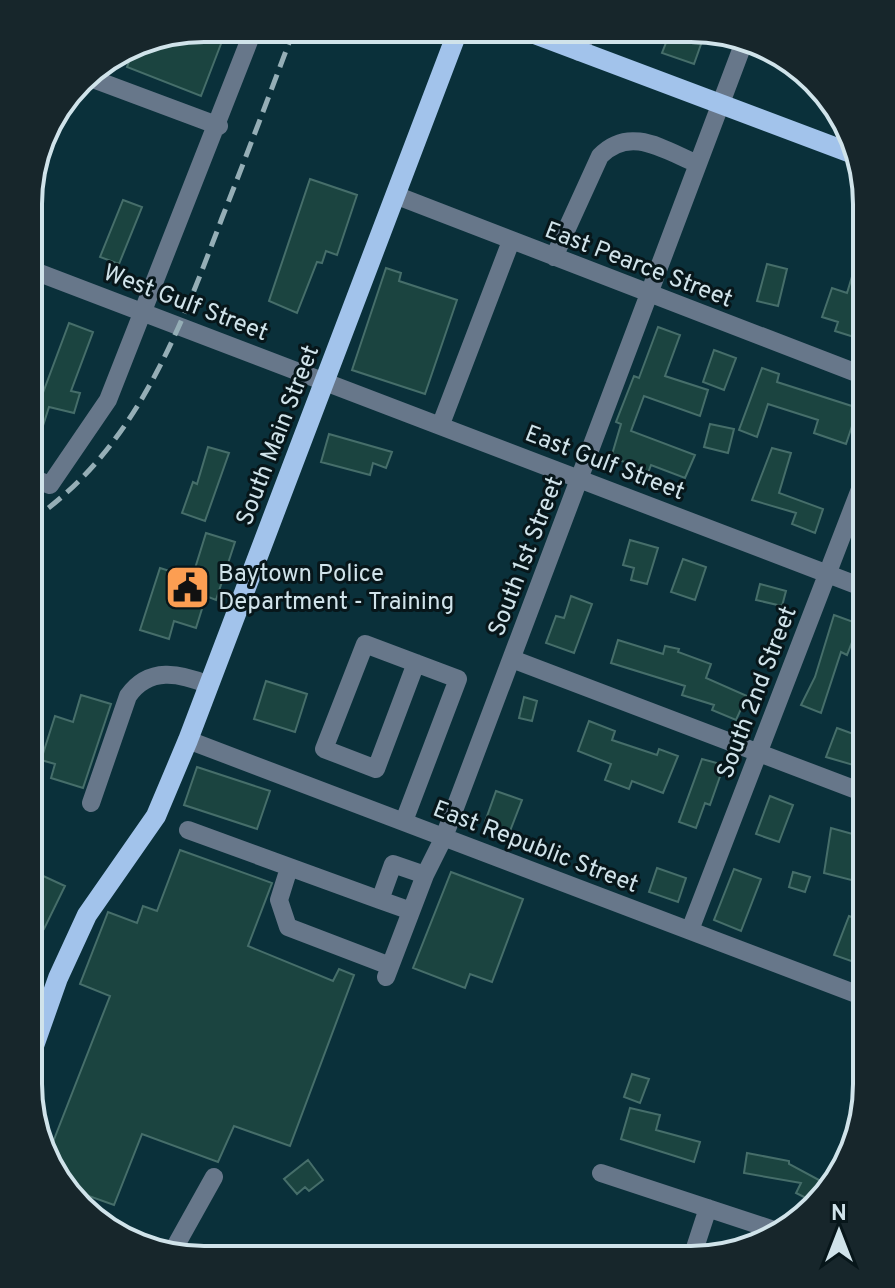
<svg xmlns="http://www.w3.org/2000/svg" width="895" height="1288" font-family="Overpass,sans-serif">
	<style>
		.building { fill: #1b4440; stroke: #466e6a; stroke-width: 2 }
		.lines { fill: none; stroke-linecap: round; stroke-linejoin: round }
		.minor { stroke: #67778a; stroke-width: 18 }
		.major { stroke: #a2c3eb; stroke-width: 20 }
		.rail { stroke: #95aeb6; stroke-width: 5; stroke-dasharray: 16 8; stroke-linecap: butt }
		.labels { text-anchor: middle; stroke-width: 6; stroke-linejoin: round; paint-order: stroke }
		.street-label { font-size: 24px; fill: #d0e3ea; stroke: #07161a }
		.poi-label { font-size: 24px; fill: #d0e3ea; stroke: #07161a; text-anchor: start }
		.rim { fill: none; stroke: #d0e3ea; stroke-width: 4 }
	</style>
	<rect width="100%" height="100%" fill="#0a303a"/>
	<path class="building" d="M671 30H706L694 64 662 53Z
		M224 36 201 96 127 67 136 44 147 38Z
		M310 179 357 195 337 255 326 251 322 263 317 262 297 313 269 301Z
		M123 200 142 207 119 264 100 257Z
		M767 264 787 269 778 306 757 301Z
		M386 268 401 273 399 281 457 300 425 394 352 370Z
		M854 270 867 274V296L854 337 835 331 838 322 822 317 832 288 847 293Z
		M69 323 93 332 71 391 80 393 74 413 49 407 32 460H29V395L41 398Z
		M658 327 680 335 665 376 708 390 700 416 644 396 631 431 695 455 685 478 651 465 648 473 630 467 632 464 611 458 621 424 616 422 634 376 639 378Z
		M714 350 736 358 724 390 703 382Z
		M762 368 779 374 777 382 858 408 846 444 814 433 818 420 768 404 757 437 739 430Z
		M710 424 734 429 728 453 704 447Z
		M329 434 392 452 386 468 373 463 370 475 321 462Z
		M208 447 229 453 205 521 182 513 193 482 197 484Z
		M772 448 791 453 779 493 823 509 815 533 792 524 796 513 752 500Z
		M206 533 235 542 216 600 206 596 196 628 174 621 169 639 140 630 160 568 192 578Z
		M630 540 658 548 647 584 631 580 634 568 623 565Z
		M683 559 706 567 695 600 671 592Z
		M760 584 786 591 782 606 756 600Z
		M571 596 592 604 574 653 546 643 556 616 564 618Z
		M834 615 859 624 847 655 841 652 821 713 801 705 815 677Z
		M618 640 663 654 665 646 679 649 678 652 711 664 706 678 747 696 736 720 712 710 714 705 682 695 685 686 611 663Z
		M266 681 307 694 295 732 254 719Z
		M81 695 111 704 83 788 51 778 55 764 41 760 55 716 73 722Z
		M524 697 537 701 532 721 519 718Z
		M589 721 615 731 612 740 657 755 659 749 678 756 663 793 632 781 629 789 605 780 611 764 578 751Z
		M837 728 867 739V769L826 757Z
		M702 759 724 765 710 805 705 803 696 828 679 822Z
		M197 767 270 791 257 829 184 805Z
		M496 791 522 800 510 831 485 822Z
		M770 796 793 805 779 842 756 834Z
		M831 828 867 838V884L824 873Z
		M180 850 272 883 248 946 333 981 339 969 354 975 290 1146 234 1126 218 1162 142 1134 114 1205 69 1189 46 1160 110 996 80 984 108 912 137 923 143 906 157 911Z
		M657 868 686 878 678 902 649 892Z
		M28 869 65 886 44 929 28 921Z
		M734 869 761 879 741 931 714 920Z
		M451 872 523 899 492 982 470 974 465 988 413 968Z
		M793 872 810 877 805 892 789 887Z
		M849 916 867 923 854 962 834 955Z
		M632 1074 649 1079 640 1103 624 1097Z
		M630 1108 660 1115 656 1130 700 1142 694 1162 621 1139Z
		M747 1153 789 1161V1164L832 1187 814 1202 796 1193 801 1183 744 1173Z
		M308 1160 323 1180 309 1191 305 1187 297 1194 284 1179Z"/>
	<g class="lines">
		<path class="minor" d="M579 52 588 31
			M85 76 219 126
			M395 195 867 377
			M554 257 600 156C630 125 664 150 698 164
			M29 269 867 589
			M441 424 511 241
			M29 477 50 485 108 400 251 36
			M512 659 867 794
			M188 740 867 998
			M91 803 128 696C149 666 180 673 209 685
			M404 821 458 679 365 644 324 749 376 769 416 663
			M188 830 380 900
			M289 868 279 900 288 927 390 966
			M411 911 380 900 393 864 425 875
			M690 930 867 471
			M386 977 425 875 444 837 744 42
			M601 1173 780 1232
			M171 1254 214 1177
			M691 1260 708 1208"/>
		<path class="major" d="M529 32 856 155
			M28 1063 58 978 87 915 156 816 188 740 457 33"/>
		<path class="rail" d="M29 522C135 451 179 332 222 218 246 157 269 96 292 35"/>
	</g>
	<defs>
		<symbol id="civic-square" viewBox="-11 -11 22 22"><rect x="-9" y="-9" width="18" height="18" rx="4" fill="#fc9e52" stroke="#07161a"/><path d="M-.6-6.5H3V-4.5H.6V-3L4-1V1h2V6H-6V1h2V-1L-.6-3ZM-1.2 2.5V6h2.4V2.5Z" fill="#111"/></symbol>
	</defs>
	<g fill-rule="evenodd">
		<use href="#civic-square" x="162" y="562" width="51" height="51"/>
	</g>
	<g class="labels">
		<g class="street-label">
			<text transform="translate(639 264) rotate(21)" y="8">East Pearce Street</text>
			<text transform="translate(186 302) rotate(21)" y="8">West Gulf Street</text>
			<text transform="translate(277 435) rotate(-69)" y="8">South Main Street</text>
			<text transform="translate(605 462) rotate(21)" y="8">East Gulf Street</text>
			<text transform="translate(525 556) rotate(-69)" y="8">South 1st Street</text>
			<text transform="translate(756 692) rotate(-69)" y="8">South 2nd Street</text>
			<text transform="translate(536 846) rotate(21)" y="8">East Republic Street</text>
		</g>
		<g class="poi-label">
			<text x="218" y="581">Baytown Police<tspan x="218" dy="28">Department - Training</tspan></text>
		</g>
	</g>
	<path d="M0 0H895V1288H0ZM204 42H691A162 162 0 0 1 853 204V1084A162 162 0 0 1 691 1246H204A162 162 0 0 1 42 1084V204A162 162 0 0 1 204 42Z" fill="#17262b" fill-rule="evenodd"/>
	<path class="rim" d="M204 42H691A162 162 0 0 1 853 204V1084A162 162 0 0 1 691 1246H204A162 162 0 0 1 42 1084V204A162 162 0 0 1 204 42Z"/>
	<g transform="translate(839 1232)" stroke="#07161a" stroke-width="6" paint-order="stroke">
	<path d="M0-6L14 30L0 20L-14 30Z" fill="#d0e3ea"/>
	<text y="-12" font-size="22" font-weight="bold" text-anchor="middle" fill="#d0e3ea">N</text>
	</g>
</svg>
